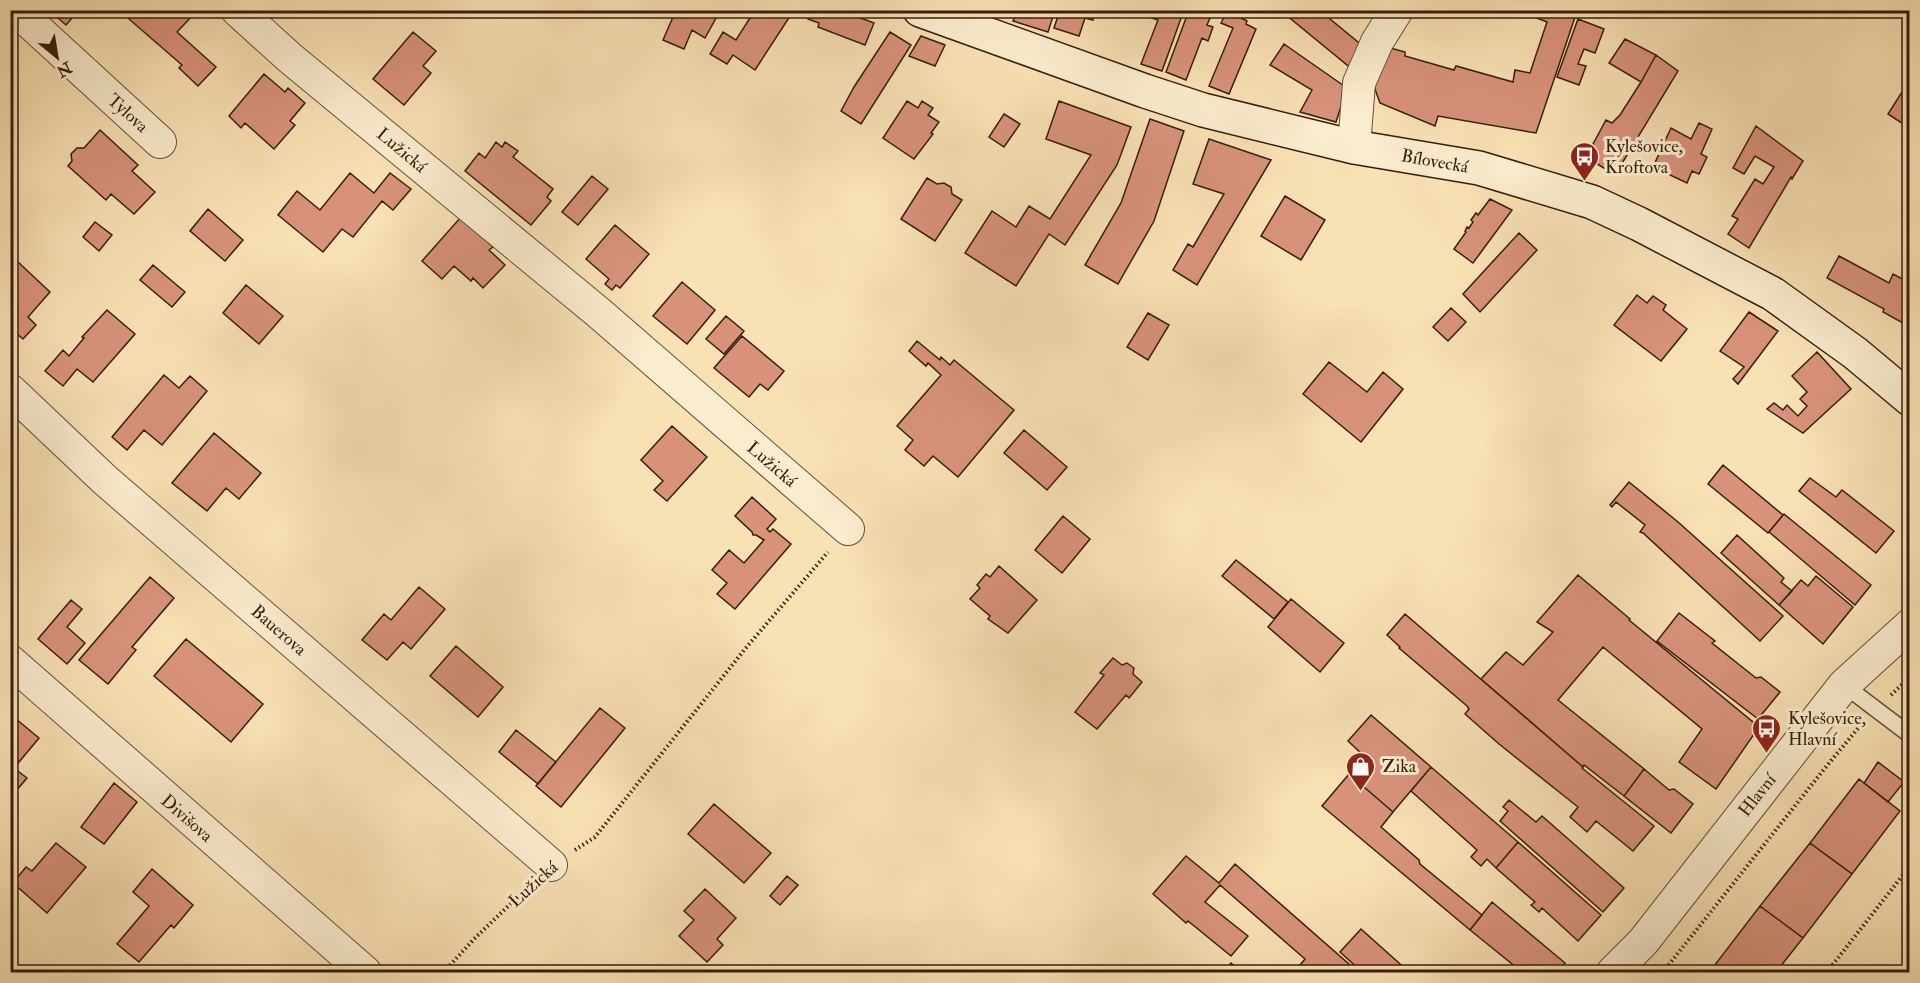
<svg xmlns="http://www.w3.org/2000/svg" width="1920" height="983" font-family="'IM FELL Double Pica',serif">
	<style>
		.building { fill: #d8927c; stroke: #361e0d; stroke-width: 1.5 }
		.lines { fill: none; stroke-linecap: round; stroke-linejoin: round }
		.service-casing { stroke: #664f36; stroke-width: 18 }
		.minor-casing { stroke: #664f36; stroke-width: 34 }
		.secondary-casing { stroke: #361e0d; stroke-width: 36 }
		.path { stroke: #361e0d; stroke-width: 4; stroke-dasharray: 1.5 3; stroke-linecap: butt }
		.service { stroke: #faecce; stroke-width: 15 }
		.minor { stroke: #faecce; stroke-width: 32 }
		.secondary { stroke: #faecce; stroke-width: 33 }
		.labels { text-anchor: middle; stroke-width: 6; stroke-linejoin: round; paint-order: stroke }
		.street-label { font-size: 18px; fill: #361e0d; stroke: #faecce }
		.poi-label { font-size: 18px; fill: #361e0d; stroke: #faecce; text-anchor: start }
	</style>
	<rect width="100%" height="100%" fill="#f8e1b3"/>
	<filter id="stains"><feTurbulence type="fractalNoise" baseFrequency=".00333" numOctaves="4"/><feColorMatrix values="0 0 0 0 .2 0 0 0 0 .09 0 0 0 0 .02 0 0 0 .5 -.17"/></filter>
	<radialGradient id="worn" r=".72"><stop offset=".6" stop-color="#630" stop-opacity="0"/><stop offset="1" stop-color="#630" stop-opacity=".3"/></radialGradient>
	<path class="building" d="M49 10H79L66 25Z
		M136 10H188L193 15 177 32 216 67 198 86 179 68 182 65 129 19Z
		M676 10H702L716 18 705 38 692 30 684 49 663 40Z
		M755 10H794L755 70 733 55 727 64 710 54 723 32 736 40Z
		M811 10H839L874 23 865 45 818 27 819 23 808 19Z
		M976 10H997L996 17Z
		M1018 10H1055L1048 32 1013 21Z
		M1060 10H1096L1093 20 1085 18 1079 36 1054 28Z
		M1127 10H1184L1162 71 1141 64 1158 20Z
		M1189 10 1213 11 1207 25 1213 27 1208 41 1202 38 1186 80 1166 72Z
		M1280 10H1319L1364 47 1352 69Z
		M1517 10H1563L1575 17 1536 133 1438 116 1435 126 1380 103 1372 81 1383 46 1405 52V56L1454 70 1456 66 1513 82 1515 70 1530 73 1547 22Z
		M1227 11 1247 21 1246 24 1256 29 1229 94 1209 86 1233 28 1221 23Z
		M1578 19 1604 29 1595 53 1584 49 1578 64 1586 66 1579 85 1557 77Z
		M413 32 436 51 423 66 431 73 404 105 373 79Z
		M890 32 911 45 861 124 841 111 854 87Z
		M921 36 945 45 935 66 909 56Z
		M1625 39 1656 55 1641 82 1609 63Z
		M1284 44 1347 88 1336 122 1300 112 1312 90 1270 65Z
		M1656 55 1678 71 1615 175 1586 157 1606 120 1612 123 1620 115 1641 82Z
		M264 74 285 92 288 88 305 103 290 121 295 125 274 149 245 123 241 128 229 116Z
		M1902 92 1910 97V133L1906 131 1908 127 1888 114Z
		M907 101 918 108 922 101 933 108 928 115 939 122 931 133 933 134 914 159 883 138Z
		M1059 101 1131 127 1117 165 1065 245 1049 234 1016 286 965 253 992 211 1016 227 1029 206 1050 219 1091 155 1046 139Z
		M1004 114 1020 124 1004 147 989 137Z
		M1150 119 1184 131 1154 221 1118 284 1085 265 1121 203Z
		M1699 123 1712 129 1701 154 1707 157 1699 174 1692 171 1687 183 1653 167 1671 128 1691 139Z
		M1756 126 1803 161 1792 179 1791 177 1749 248 1728 234 1738 219 1732 216 1755 179 1763 184 1774 167 1755 156 1744 174 1733 168Z
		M100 130 138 165 132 171 155 192 134 214 111 194 106 200 68 166 72 161 71 154 77 148H84Z
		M1209 139 1271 160 1197 285 1173 270 1188 244 1193 247 1224 194 1193 184Z
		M496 142 502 147 505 142 518 151 513 157 553 189 547 197 551 201 531 225 465 171 479 153 485 158Z
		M350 173 374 193 390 173 411 189 393 210 382 201 353 237 342 229 323 252 278 215 297 191 320 210Z
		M592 176 608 189 578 225 562 212Z
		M927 178 937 184 944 183 951 187 952 194 962 200 935 241 901 219Z
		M1285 196 1325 220 1301 260 1261 236Z
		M1490 199 1512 210 1473 263 1454 249 1466 232 1465 231 1467 227 1469 228 1473 222 1471 220 1476 213 1478 215Z
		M208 209 243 240 225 261 190 231Z
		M461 217 493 247 489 250 505 265 483 288 473 278 471 281 454 266 442 279 422 261Z
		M95 222 112 235 99 251 83 237Z
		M615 225 649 254 620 288 616 285 612 290 605 284 609 279 586 259Z
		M1519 233 1537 250 1480 312 1463 294Z
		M1839 256 1889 283 1893 274 1910 283V327L1883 312 1884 309 1827 278Z
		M18 262 50 292 28 317 36 325 23 339 16 333 10 338V269Z
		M153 265 185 292 172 307 140 280Z
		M682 282 715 310 687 344 653 316Z
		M246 285 283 316 259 344 223 313Z
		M1637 295 1647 303 1653 296 1666 305 1663 310 1687 329 1661 361 1614 325Z
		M1451 308 1466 322 1448 341 1433 327Z
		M107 310 135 334 93 382 77 369 63 386 45 371 63 350 69 356 84 338 82 337Z
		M1749 312 1778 331 1738 384 1733 379 1744 367 1720 351Z
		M1148 313 1169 325 1148 360 1127 347Z
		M726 316 744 331 724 354 706 339Z
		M742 336 784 371 768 390 760 384 749 397 714 368Z
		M917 341 940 360 941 357 950 365 954 360 1014 410 958 477 933 456 924 466 905 450 913 440 897 426 941 375 928 363 926 366 909 351Z
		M1817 352 1851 389 1803 433 1767 409 1774 403 1783 410 1787 405 1798 416 1807 406 1800 399 1807 392 1792 376Z
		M1329 362 1367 392 1383 372 1403 389 1361 442 1303 394Z
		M164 375 179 388 190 376 207 391 162 445 144 430 127 450 112 437Z
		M672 426 707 457 667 501 654 490 663 481 641 460Z
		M1024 430 1067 467 1047 490 1004 453Z
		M214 433 261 473 239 499 226 488 207 511 172 483Z
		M1723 465 1783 515 1768 533 1708 484Z
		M1810 478 1836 497 1842 490 1894 531 1876 553 1799 491Z
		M1629 482 1678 522 1783 616 1760 641 1643 533 1640 532 1645 525 1616 502 1612 507 1610 505Z
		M752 497 776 519 767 529 770 532 773 529 791 544 735 609 717 594 727 583 712 570 729 550 744 563 764 540 756 535H753L752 532 735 516Z
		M1784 514 1871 585 1855 605 1769 532Z
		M1063 516 1090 539 1062 573 1035 550Z
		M1737 535 1784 578 1781 582 1792 591 1779 605 1721 553Z
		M1236 560 1288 602 1274 619 1222 576Z
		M999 566 1037 600 1008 633 988 619 990 616 970 599 980 588 977 585 986 574 990 577Z
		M1578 575 1630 619 1629 620 1759 727 1716 789 1679 762 1702 729 1603 647 1558 700 1644 769 1624 796 1584 765 1583 767 1481 679 1506 652 1523 665 1553 632 1537 622Z
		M1816 576 1853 607 1823 644 1779 605 1801 580 1808 586Z
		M150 577 174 598 132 647 136 650 108 684 79 660Z
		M419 587 445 609 411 649 403 642 387 660 362 640 384 614 391 620Z
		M1291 599 1344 643 1320 672 1268 627Z
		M71 600 82 609 67 627 85 643 67 664 38 639Z
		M1679 613 1715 641 1712 643 1756 678 1761 677 1780 692 1758 719 1657 641Z
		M1405 614 1583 767 1582 768 1654 826 1633 851 1596 821 1587 832 1570 817 1578 807 1499 744 1465 714 1469 709 1467 706 1399 648 1400 647 1387 635Z
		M186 639 263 704 231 742 154 676Z
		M456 646 503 687 478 717 430 676Z
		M1113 658 1122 665 1127 663 1134 668 1133 674 1142 682 1129 698 1126 695 1097 729 1075 712 1104 675 1100 673Z
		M600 708 625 728 561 807 536 786Z
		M10 714 39 738 14 768 27 778 10 798Z
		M1371 715 1431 767 1393 812 1349 774 1364 756 1348 741Z
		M516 730 556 762 538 784 499 752Z
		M1878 762 1904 782 1888 802 1864 783Z
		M1431 767 1518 842 1496 868 1487 859 1481 866 1471 857 1477 850 1411 791Z
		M1644 769 1669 790 1674 789 1693 804 1671 833 1624 796Z
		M1349 774 1393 812 1381 827 1419 860 1420 864 1482 915 1470 930 1322 806Z
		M1859 779 1900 811 1852 874 1810 843Z
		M114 783 137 802 104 844 81 827Z
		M1509 800 1536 822 1542 816 1624 888 1603 912 1500 821 1508 811 1503 807Z
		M714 804 771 853 744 883 688 834Z
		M1518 842 1601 915 1578 941 1542 908 1539 912 1531 905 1535 902 1496 868Z
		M56 843 86 867 47 913 13 883 26 867 32 871Z
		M1810 843 1852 874 1803 938 1760 906Z
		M1186 856 1219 883 1235 864 1358 972H1308L1300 965 1305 959 1220 885 1205 902 1248 936 1231 956 1188 921 1186 923 1153 894Z
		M152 869 193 905 174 928 171 925 139 962 117 944 149 906 133 892Z
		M787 876 798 885 780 905 770 896Z
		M705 889 736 918 717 939 723 945 707 962 679 936 694 920 684 911Z
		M1492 902 1565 963 1557 972H1522L1470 930Z
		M1760 906 1803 938 1776 972H1714L1711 970Z
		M1361 929 1409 972H1362L1340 952Z
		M1231 963 1242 972H1224Z"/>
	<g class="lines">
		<defs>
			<path id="service" d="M1844 685 1910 735"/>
			<path id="minor" d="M16 10 160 142
				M237 10 290 58 599 313 848 529
				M1354 147 1359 83 1377 42 1397 10
				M10 390 105 480 551 865
				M10 661 365 972
				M1613 972 1643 942 1844 685 1910 625"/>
			<path id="secondary" d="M920 10 1145 91 1203 110 1354 147 1479 168 1592 202 1639 224 1773 294 1855 353 1910 399"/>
		</defs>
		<use href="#service" class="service-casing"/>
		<use href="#minor" class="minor-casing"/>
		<use href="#secondary" class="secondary-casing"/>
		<path class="path" d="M1891 695 1910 677
			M575 850 595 837 745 649 828 552
			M444 972 474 939 529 886
			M1663 972 1825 768 1860 726
			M1827 972 1910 866"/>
		<use href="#service" class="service"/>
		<use href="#minor" class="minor"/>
		<use href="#secondary" class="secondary"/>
	</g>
	<defs>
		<symbol id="bus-pin" viewBox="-11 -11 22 30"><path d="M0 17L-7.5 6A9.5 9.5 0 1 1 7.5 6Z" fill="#8f2418" stroke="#faecce"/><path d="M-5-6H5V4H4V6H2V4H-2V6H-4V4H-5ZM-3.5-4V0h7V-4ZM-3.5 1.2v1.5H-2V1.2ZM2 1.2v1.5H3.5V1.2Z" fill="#fff"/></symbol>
		<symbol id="shop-pin" viewBox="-11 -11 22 30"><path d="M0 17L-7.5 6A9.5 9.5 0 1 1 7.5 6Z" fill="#8f2418" stroke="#faecce"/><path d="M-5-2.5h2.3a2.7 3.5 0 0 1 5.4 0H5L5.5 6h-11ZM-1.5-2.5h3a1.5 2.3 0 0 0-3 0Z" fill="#fff"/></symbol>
	</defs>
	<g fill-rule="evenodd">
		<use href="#bus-pin" x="1568" y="140" width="33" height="45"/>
		<use href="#bus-pin" x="1750" y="712" width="33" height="45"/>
		<use href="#shop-pin" x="1344" y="750" width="33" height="45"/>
	</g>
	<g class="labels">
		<g class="street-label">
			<text transform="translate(128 113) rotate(42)" y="6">Tylova</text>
			<text transform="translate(402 150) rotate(40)" y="6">Lužická</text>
			<text transform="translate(1435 161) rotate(10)" y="6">Bílovecká</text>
			<text transform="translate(772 464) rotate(41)" y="6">Lužická</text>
			<text transform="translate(279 630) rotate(41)" y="6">Bauerova</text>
			<text transform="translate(1757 795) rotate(-52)" y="6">Hlavní</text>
			<text transform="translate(187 818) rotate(41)" y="6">Divišova</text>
			<text transform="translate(533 884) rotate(-42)" y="6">Lužická</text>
		</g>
		<g class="poi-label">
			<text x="1605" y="152">Kylešovice,<tspan x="1605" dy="21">Kroftova</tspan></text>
			<text x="1788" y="724">Kylešovice,<tspan x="1788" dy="21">Hlavní</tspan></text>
			<text x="1382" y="772">Zika</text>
		</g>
	</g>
	<rect width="1920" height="983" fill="none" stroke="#f8e1b3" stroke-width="36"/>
	<rect x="12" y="12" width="1896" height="959" fill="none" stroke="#361e0d" stroke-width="3"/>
	<rect x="18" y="18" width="1884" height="947" fill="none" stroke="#361e0d" stroke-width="1.5"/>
	<g transform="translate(57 57) rotate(150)" stroke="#faecce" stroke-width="4.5" paint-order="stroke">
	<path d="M0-4.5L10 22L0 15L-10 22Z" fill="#361e0d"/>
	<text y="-9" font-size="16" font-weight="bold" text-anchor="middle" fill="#361e0d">N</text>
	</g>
	<rect width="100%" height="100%" filter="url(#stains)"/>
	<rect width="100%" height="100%" fill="url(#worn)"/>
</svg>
